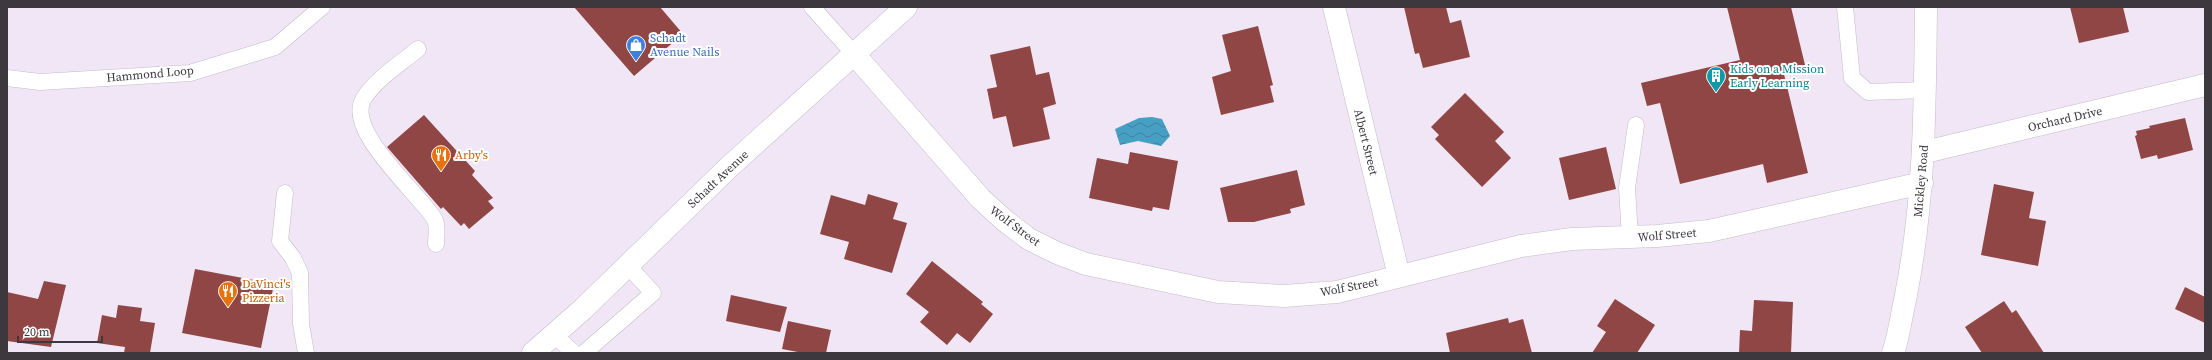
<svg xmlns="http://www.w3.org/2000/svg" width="2212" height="360" font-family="'Source Serif 4',serif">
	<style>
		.water { fill: url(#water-waves) }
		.building { fill: #8f4644 }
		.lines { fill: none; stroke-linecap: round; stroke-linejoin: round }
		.service-casing { stroke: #c4bac9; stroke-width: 17 }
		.minor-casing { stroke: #c4bac9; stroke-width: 23 }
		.tertiary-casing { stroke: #c4bac9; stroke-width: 23 }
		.secondary-casing { stroke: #c4bac9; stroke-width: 23 }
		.service { stroke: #fff; stroke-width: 16 }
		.minor { stroke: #fff; stroke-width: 22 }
		.tertiary { stroke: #fff; stroke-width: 22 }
		.secondary { stroke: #fff; stroke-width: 22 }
		.labels { text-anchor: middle; stroke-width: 4; stroke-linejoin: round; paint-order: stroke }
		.shop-label { font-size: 12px; fill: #366cbe; stroke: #fff; text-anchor: start }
		.culture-label { font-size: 12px; fill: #0d838f; stroke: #fff; text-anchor: start }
		.street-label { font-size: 12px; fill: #3c383e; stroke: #fff }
		.food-label { font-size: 12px; fill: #c56008; stroke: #fff; text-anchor: start }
	</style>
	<defs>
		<pattern id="water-waves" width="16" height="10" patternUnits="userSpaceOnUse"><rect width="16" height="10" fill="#47a0c3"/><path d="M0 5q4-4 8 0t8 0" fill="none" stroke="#3c83a0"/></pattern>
	</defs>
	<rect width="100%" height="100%" fill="#f1e6f5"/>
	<path class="water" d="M1152 117 1162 119 1170 136 1161 146 1138 141 1120 145 1115 129 1139 118Z"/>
	<path class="building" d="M574 7H660L683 34 634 76Z
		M1404 7H1446L1450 23 1461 20 1470 57 1423 68 1419 53 1415 54Z
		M1727 7H1791L1805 65 1783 70 1808 173 1767 183 1763 164 1680 184 1660 103 1647 106 1641 83 1740 60Z
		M2070 7H2123L2129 32 2079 43Z
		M1258 26 1273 85 1270 86 1274 102 1221 115 1212 77 1231 71 1222 35Z
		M1030 46 1036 75 1049 72 1056 104 1043 108 1050 139 1013 147 1006 116 993 119 987 89 997 87 990 55Z
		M1465 93 1504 132 1495 141 1511 158 1482 187 1435 139 1439 135 1431 127Z
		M424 115 475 171 472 175 493 198 488 201 494 208 469 229 464 223 461 226 443 207 441 209 387 147Z
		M2185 118 2193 150 2158 159 2157 155 2141 159 2135 136 2137 135 2136 131 2150 128 2149 126Z
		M1606 147 1616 189 1569 200 1559 158Z
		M1130 152 1178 161 1169 210 1153 207 1152 211 1089 198 1097 158 1128 164Z
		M1297 170 1305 205 1290 209 1291 213 1254 222H1228L1220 188Z
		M1994 184 2034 192 2029 218 2046 221 2038 266 1981 255Z
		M868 194 898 203 893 219 907 223 892 273 844 259 849 242 820 234 831 195 865 205Z
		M932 261 983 302 981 304 993 314 970 343 957 333 947 345 920 322 929 312 906 294Z
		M195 269 274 284 261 348 182 333Z
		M44 281 66 285 51 347 7 341V292L38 299Z
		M2185 287 2205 297V323L2175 309Z
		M731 295 787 307 780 332 726 321Z
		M1615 299 1655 325 1637 353H1592L1606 332 1597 326Z
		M1754 300 1793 302 1791 353H1739L1740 330 1752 331Z
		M2004 301 2012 313 2016 310 2044 353H1982L1965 327Z
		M118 305 142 308 140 321 155 323 150 353H124L125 347 97 343 102 315 116 318Z
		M1508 318 1509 323 1523 319 1532 353H1450L1446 333Z
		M788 321 831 330 826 353H803L782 349Z"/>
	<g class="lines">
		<defs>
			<path id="service" d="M812 7 854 54
				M1845 7 1852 78 1868 92 1925 90
				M418 49C400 64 376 79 364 98 343 130 420 194 435 220 438 226 436 238 436 244
				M7 78 40 82 190 73 275 47 322 7
				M285 193 280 241 293 258 300 273 301 324 306 353
				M1630 237 1627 188 1636 125
				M554 335 574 353
				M584 353 653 293 628 266"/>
			<path id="minor" d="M1334 7 1399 276
				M854 54 981 199 1004 220 1029 239 1057 253 1086 264 1218 292 1284 296 1337 292 1521 246 1572 239 1657 236 1709 231 1922 183
				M1925 152 2205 85"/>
			<path id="tertiary" d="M1893 353C1899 336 1901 317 1905 300 1925 201 1925 107 1926 7"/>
			<path id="secondary" d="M533 353 583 309 728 168 906 7"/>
		</defs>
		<use href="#service" class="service-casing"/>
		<use href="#minor" class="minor-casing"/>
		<use href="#tertiary" class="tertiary-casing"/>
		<use href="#secondary" class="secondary-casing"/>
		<use href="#service" class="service"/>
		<use href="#minor" class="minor"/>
		<use href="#tertiary" class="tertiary"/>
		<use href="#secondary" class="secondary"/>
	</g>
	<defs>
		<symbol id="shop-pin" viewBox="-11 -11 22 30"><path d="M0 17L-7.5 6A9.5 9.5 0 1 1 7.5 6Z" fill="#3f7fe0" stroke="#fff"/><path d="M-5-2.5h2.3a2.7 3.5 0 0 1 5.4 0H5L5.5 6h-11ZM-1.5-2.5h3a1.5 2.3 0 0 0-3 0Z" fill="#fff"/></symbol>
		<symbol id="building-pin" viewBox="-11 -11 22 30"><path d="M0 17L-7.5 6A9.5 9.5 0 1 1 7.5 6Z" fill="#0f9aa8" stroke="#fff"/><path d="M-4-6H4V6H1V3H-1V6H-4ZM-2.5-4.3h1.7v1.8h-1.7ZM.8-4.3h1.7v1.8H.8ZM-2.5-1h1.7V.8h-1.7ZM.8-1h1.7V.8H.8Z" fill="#fff"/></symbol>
		<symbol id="restaurant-pin" viewBox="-11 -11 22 30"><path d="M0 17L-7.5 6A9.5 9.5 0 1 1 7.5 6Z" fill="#e8710a" stroke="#fff"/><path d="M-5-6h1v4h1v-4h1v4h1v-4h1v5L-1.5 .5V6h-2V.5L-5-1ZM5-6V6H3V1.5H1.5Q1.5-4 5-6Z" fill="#fff"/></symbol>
	</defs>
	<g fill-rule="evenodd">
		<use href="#shop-pin" x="625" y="34" width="22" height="30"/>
		<use href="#building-pin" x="1705" y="65" width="22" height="30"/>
		<use href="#restaurant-pin" x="430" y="144" width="22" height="30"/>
		<use href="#restaurant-pin" x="217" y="280" width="22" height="30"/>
	</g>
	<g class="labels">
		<g class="shop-label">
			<text x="650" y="42">Schadt<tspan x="650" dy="14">Avenue Nails</tspan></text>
		</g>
		<g class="culture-label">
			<text x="1730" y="73">Kids on a Mission<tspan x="1730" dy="14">Early Learning</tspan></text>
		</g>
		<g class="street-label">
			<text transform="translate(150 74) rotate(-5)" y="4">Hammond Loop</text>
			<text transform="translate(2065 119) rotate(-13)" y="4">Orchard Drive</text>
			<text transform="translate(1366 142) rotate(76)" y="4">Albert Street</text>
			<text transform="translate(718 179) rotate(-43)" y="4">Schadt Avenue</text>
			<text transform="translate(1921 181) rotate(-85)" y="4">Mickley Road</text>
			<text transform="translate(1015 226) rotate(36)" y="4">Wolf Street</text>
			<text transform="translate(1667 235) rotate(-5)" y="4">Wolf Street</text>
			<text transform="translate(1349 287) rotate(-11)" y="4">Wolf Street</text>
		</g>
		<g class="food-label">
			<text x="455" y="159">Arby's</text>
			<text x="242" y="288">DaVinci's<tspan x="242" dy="14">Pizzeria</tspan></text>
		</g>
	</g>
	<rect width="2212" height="360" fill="none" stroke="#3c383e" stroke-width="16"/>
	<path d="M18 336v6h84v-6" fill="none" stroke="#3c383e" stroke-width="2"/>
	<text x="24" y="336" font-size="12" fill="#3c383e" stroke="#ffffff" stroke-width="3" paint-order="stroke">20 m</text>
</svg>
